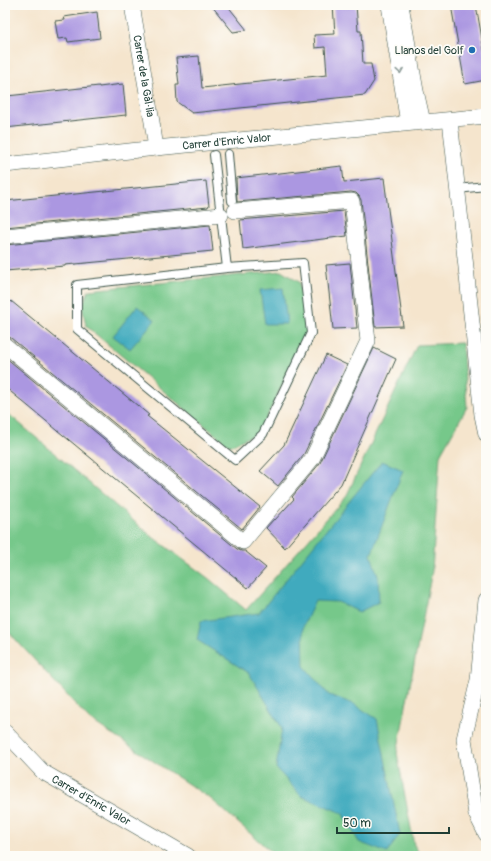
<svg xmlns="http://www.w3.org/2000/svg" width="491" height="861" font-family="Pangolin,sans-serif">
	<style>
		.green { fill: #76c88a; stroke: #4a825f }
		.water { fill: #3faabe; stroke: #2f7479 }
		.building { fill: #ab97e1 }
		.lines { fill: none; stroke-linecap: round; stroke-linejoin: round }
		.lane-casing { stroke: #3f564b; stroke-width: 10 }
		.street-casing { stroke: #3f564b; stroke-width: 16 }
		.lane { stroke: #fff; stroke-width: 8 }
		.street { stroke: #fff; stroke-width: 15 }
		.oneway { stroke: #8f9e9a }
		.poi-dot { fill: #1f6fb2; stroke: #fdfcf7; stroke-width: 1.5 }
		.labels { text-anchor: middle; stroke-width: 3.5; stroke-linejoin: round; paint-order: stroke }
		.poi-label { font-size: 11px; fill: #1f3d34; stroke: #fdfcf7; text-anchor: end }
		.street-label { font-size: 11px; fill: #1f3d34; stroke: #fdfcf7 }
	</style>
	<rect width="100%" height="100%" fill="#fdfcf7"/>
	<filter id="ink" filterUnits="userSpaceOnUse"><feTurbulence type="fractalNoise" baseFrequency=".025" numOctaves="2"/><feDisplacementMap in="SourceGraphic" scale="8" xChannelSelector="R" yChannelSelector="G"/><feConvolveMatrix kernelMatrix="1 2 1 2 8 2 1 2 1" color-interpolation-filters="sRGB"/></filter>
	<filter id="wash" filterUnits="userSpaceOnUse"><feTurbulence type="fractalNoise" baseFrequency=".012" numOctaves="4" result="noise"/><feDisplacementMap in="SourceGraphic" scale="16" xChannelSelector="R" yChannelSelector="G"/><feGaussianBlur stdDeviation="0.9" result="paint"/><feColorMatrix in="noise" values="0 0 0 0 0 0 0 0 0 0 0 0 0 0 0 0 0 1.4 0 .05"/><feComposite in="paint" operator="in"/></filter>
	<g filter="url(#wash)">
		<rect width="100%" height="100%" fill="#f5e5cd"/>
		<path class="green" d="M281 271 299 282 307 332 260 432 229 446 86 326 82 306 89 290Z
			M462 343 467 407 440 455 432 571 397 753 414 845 421 856H276L211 799 89 719 5 628V411L150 535 208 578 246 610 346 497 417 345Z"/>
		<path class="water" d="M283 288 287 324H265L260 290Z
			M137 306 155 320 130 349 113 336Z
			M382 461 403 470 371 555 378 576 379 602 359 612 338 602 315 601 303 627 304 666 329 695 354 704 377 719 400 834 387 853 359 842 342 813 301 796 276 768 282 728 249 673 197 640 201 621 259 613Z"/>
		<g id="blocks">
			<path class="building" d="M211 5H227L247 30 233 32Z
				M333 5H356L358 31H361L363 64H371L374 81 365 95 192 113 177 102 176 85H179L176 58 199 56 202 88 327 75 325 47 315 48 314 35 335 34Z
				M451 5H476L486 61V80L465 84Z
				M97 12 100 38 68 42 67 38 58 39 55 21 65 20 64 17Z
				M123 84 126 115 5 128V103L8 102 7 96 99 86V87Z
				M342 166 344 182 384 178 403 326 375 327 361 200 359 196 356 193 351 192 237 202 236 178Z
				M206 181 209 206H208V207L5 227V201Z
				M344 211 347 236 243 249 240 220Z
				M210 225 213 251 65 265V266L5 271V245Z
				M350 263 357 328 333 329 326 265Z
				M11 301 149 415 147 416 260 507 242 529 11 338 5 336V308Z
				M374 348 396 359 341 484 285 548 266 528 274 519 275 520 294 499 292 497 320 463Z
				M326 355 347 365 304 454 278 486 260 471 284 445Z
				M5 357 237 549 241 551H245L266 568 248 588 5 387Z"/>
		</g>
	</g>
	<g filter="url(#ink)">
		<use href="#blocks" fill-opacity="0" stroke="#3f564b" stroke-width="1"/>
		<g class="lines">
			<defs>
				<path id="lane" d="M228 154 232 201
					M214 155 227 268 77 285V329L235 460 263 434 311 333 303 263 227 268
					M457 189 486 186"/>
				<g id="street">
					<path id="s1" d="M132 5 152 122 156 148"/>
					<path d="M389 5 408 123"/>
					<path d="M401 5 416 91 423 122"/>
					<path d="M450 120 482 415 486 434"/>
					<path id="s2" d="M5 165 156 148 486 116"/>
					<path d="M5 236 221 215"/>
					<path d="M5 345 243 542 312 459 368 341 352 201 235 211"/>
					<path d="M486 600 478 680 464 739 476 814 486 834"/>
					<path id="s3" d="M5 732 43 772 188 856"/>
				</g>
			</defs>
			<use href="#lane" class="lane-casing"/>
			<use href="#street" class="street-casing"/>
			<use href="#lane" class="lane"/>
			<use href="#street" class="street"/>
		</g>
		<defs><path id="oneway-chevron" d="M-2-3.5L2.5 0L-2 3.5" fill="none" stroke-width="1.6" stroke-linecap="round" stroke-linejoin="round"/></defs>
		<use class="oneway" href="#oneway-chevron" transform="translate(400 71) rotate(81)"/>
	</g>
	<circle class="poi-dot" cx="472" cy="50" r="4"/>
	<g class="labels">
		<g class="poi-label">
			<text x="464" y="54">Llanos del Golf</text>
		</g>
		<g class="street-label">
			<text dy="4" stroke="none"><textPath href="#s1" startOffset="72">Carrer de la Gàl·lia</textPath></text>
			<text dy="4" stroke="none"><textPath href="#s2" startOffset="223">Carrer d'Enric Valor</textPath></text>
			<text dy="4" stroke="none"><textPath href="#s3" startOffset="111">Carrer d'Enric Valor</textPath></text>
		</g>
	</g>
	<rect width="491" height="861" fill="none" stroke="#fdfcf7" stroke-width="20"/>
	<path d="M337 827v6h112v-6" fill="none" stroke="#1f3d34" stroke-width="2"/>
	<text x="343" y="827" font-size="12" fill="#1f3d34" stroke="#fdfcf7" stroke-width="3" paint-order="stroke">50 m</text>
</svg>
